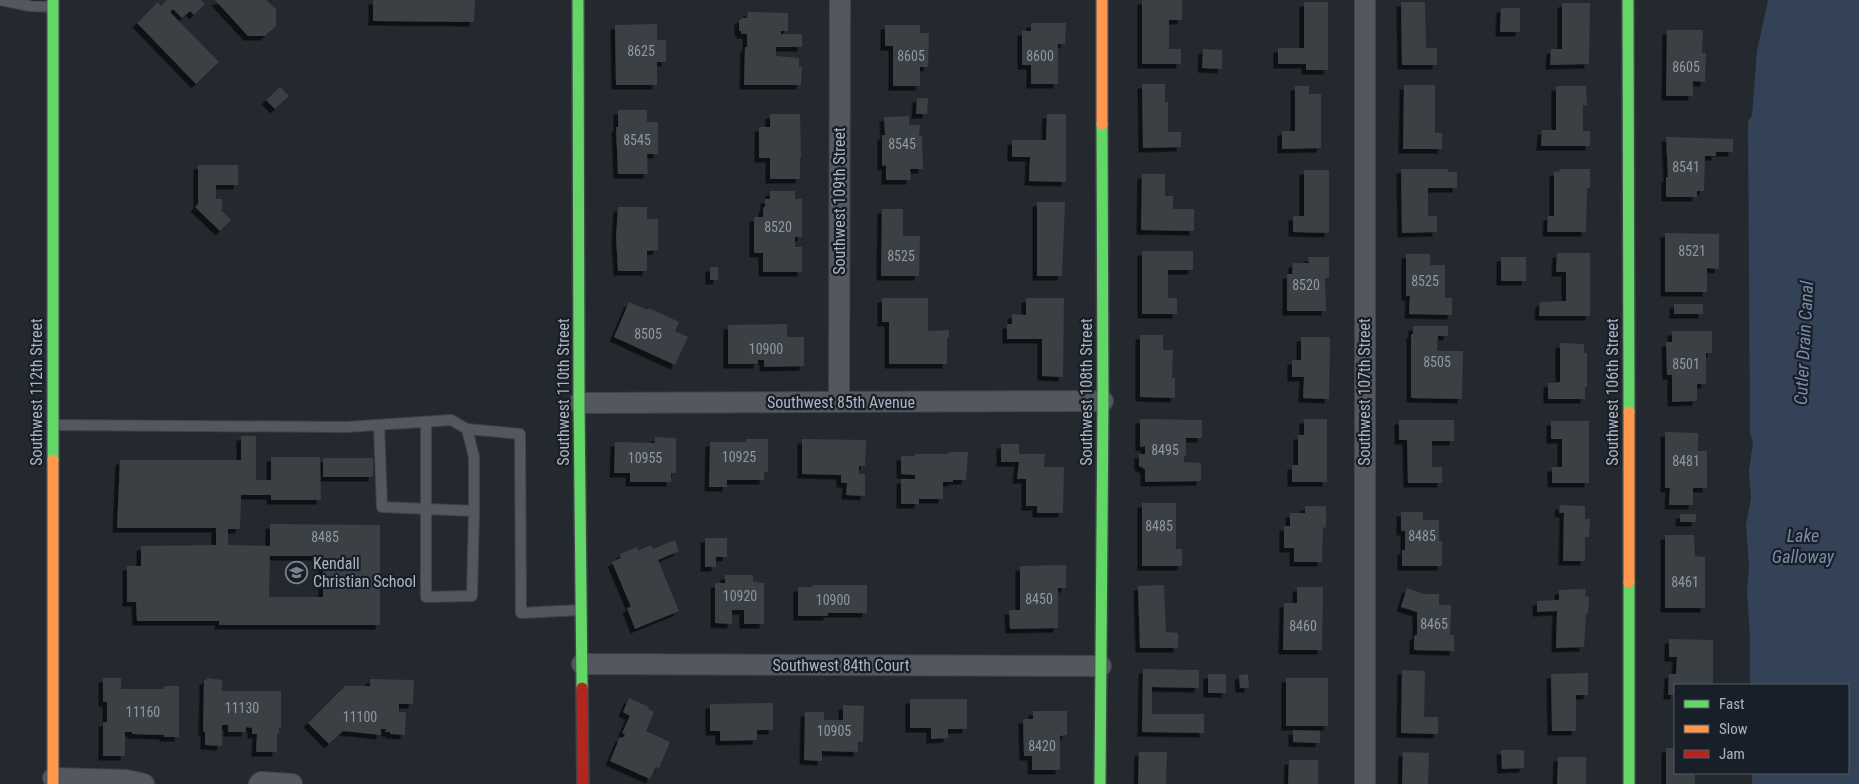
<svg xmlns="http://www.w3.org/2000/svg" width="1859" height="784" font-family="'Roboto Condensed',sans-serif">
	<style>
		.water { fill: #344257 }
		.building { fill: #3b3f44; fill-rule: evenodd; filter: url(#shadow) }
		.lines { fill: none; stroke-linecap: round; stroke-linejoin: round }
		.lane-casing { stroke: #404348; stroke-width: 12 }
		.street-casing { stroke: #404348; stroke-width: 22 }
		.fast-casing { stroke: #404348; stroke-width: 14 }
		.slow-casing { stroke: #404348; stroke-width: 14 }
		.jam-casing { stroke: #404348; stroke-width: 14 }
		.lane { stroke: #54575d; stroke-width: 10 }
		.street { stroke: #54575d; stroke-width: 20 }
		.fast { stroke: #63d668; stroke-width: 11 }
		.slow { stroke: #ff974d; stroke-width: 11 }
		.jam { stroke: #b3261e; stroke-width: 11 }
		.labels { text-anchor: middle; stroke-width: 4.5; stroke-linejoin: round; paint-order: stroke }
		.number-label { font-size: 14px; fill: #9097a2 }
		.street-label { font-size: 16px; fill: #adb4c1; stroke: #191f28 }
		.poi-label { font-size: 16px; fill: #adb4c1; stroke: #191f28; text-anchor: start }
		.water-label { font-size: 18px; font-style: italic; fill: #778ba8; stroke: #191f28 }
	</style>
	<defs>
		<filter id="shadow"><feDropShadow dx="-4.5" dy="4.5" stdDeviation="0" flood-color="#0009"/></filter>
	</defs>
	<rect width="100%" height="100%" fill="#24292f"/>
	<path class="water" d="M1768 0H1859V784H1752V773H1848V685H1750V636L1747 590 1749 566 1746 525 1751 499 1749 471 1753 442 1750 433 1748 122 1752 116 1757 51Z"/>
	<path class="building" d="M167 0H201L205 4 194 15 190 11 182 18 173 9 170 12 219 62 196 84 137 23 158 2 161 6Z
		M215 0H266L276 9V26L265 36H248Z
		M373 0H475L474 22 373 21Z
		M1142 0H1182V20H1169V49H1181V64H1142Z
		M1304 2H1328V70H1306V64H1278V48H1304Z
		M1401 2H1425L1426 48H1437V65H1402Z
		M1562 3H1590L1589 64 1550 65 1551 49H1562Z
		M1501 8H1520V32H1500Z
		M748 12 788 13V31H781V34H802V47H776V56L799 58V67H802L801 85H744L745 47H747V34H741V31H739V20H742L741 18H747Z
		M1031 23H1066L1065 44H1058V84H1031V65H1022V31H1031Z
		M657 24V40H666V62H657V85H616L615 25Z
		M885 25H920V33H929L928 67H920V86H893V46H885Z
		M1667 30H1703L1702 53H1706L1705 82 1693 81V96H1666Z
		M1203 49 1222 50V69L1202 68Z
		M1142 84H1165V102H1168V132H1181V147L1143 148Z
		M1404 85H1435V133H1442V149H1403Z
		M1295 86H1309V94H1321V148L1282 149V131H1295Z
		M1556 86H1586L1587 106 1583 105V131H1590V146H1541L1542 130H1556Z
		M280 87 289 96 275 109 266 100Z
		M917 98H928L927 114H916Z
		M618 110H647V122H658V154H647L648 174H618L616 127H618Z
		M770 114H800L801 158H800V179H770V158H759V127H770Z
		M1047 114H1066V182L1029 181 1030 157H1012V140H1046Z
		M909 116V125H920L919 136H922L923 169H910L911 180H886V165L882 166V135H885L884 117Z
		M1666 137 1733 139V152H1716V156H1705L1704 191H1697V197H1666V177H1668Z
		M198 165H238V185H216V199H222V209H220L231 220 220 231 195 207 198 204Z
		M1401 169H1448V172H1457V188H1428V216H1437V232L1402 233Z
		M1560 169H1590V188H1587L1586 232H1547L1548 216H1554V172L1560 171Z
		M1304 170H1329V233L1293 232V216H1304Z
		M1142 174H1165V196H1173V209H1194V231L1141 230Z
		M770 191H795V199H802V237H795V247H802V272H763V253H754V217H763V207H765V199H770Z
		M1037 202H1065L1062 276H1037Z
		M618 207H647V219H658V250L647 251V271H618L616 237Z
		M882 209H903V236H920L919 276H881Z
		M1665 233 1719 234V269L1707 268V292H1665Z
		M1142 251H1193V270H1168V298H1177V314H1142Z
		M1557 253H1590V316H1539L1540 302 1566 301V272H1556Z
		M1406 254H1430V265H1445V298H1452V315L1409 314 1410 296H1406Z
		M1308 257H1329V278H1325L1326 311H1287V274H1292L1293 263H1309Z
		M1501 257H1526V281H1501Z
		M710 267H718V280H710Z
		M882 298H928V331L949 330V337H947V364H889V322H882Z
		M1026 298H1064L1063 377 1042 376V339H1007V324H1012V314L1026 315Z
		M629 302 648 310 649 308 679 322 675 331 688 337 675 365 614 337Z
		M1674 304H1703V314H1674Z
		M787 324V337H804V366L764 367V360H758V364H728V325Z
		M1413 326H1448V336H1438L1437 351H1463L1462 399 1411 398V334H1413Z
		M1672 331H1712V353H1706V384H1697V401L1672 402V375H1667L1666 342H1672Z
		M1140 335H1163V350H1173L1172 378H1175V398L1140 397Z
		M1301 337H1330L1329 399 1303 398 1304 377H1292V360H1301Z
		M1560 343 1584 344V353H1587V387H1585V399H1548V383L1560 382Z
		M1140 419 1202 420V438H1186V456H1184V462L1201 463V481L1145 482V469L1139 466V454H1145V446L1140 447Z
		M1304 419H1327V482H1292V465H1298V435H1304Z
		M1399 420H1454V441H1432V467H1442V483H1408L1407 440H1399Z
		M1551 421H1589V483H1552V467H1562V439H1551Z
		M1665 432 1698 433V451H1707V488H1693V505H1669L1670 488H1665Z
		M241 436H256V480H271V457H320L321 500H271V495H241L240 529H228V545L270 546V524L380 525V625H219V621H137L136 602H127V566H141V546L216 545V528H117L120 460H241ZM270 556H323V597H269Z
		M655 437 676 438V473H671V482H630V473H614L615 442 655 443Z
		M746 439H768V472H764V480H727V487H709L710 442H746Z
		M802 439 866 440 865 466H859V474H865V496L846 495 847 483H841V475L802 474Z
		M1001 444H1019V454H1045L1044 467H1064L1063 513H1037V506H1026V479H1017L1019 462H1001Z
		M948 452H968L966 480H953V482H943V499H919V504H901V479H915V475L901 474V456H915V454H948Z
		M323 458H373V477H323Z
		M1142 503H1176V549H1182V566H1142Z
		M1560 505 1585 506V519H1590L1589 537H1585V561H1563L1564 513H1559Z
		M1305 506H1326V528L1323 527 1322 562H1294V548H1284V526H1290V513H1305Z
		M1401 512H1423V520H1439V541H1442V566H1402V550H1405V531H1401Z
		M1680 514H1696V522H1680Z
		M1665 535H1694L1695 556 1705 557V608H1665Z
		M705 538H727V557H716V567H705Z
		M675 540 679 551 658 560 679 611 635 629 627 608 631 607 612 562 621 558 620 554 637 547 638 551 651 545 653 549Z
		M1066 565V588H1058V628L1010 629 1009 610H1020V566Z
		M725 575H753V582L764 583V624H744V610H732V624L715 623V583H725Z
		M812 585H867V613H828V616H798V587H813Z
		M1164 585 1166 632 1178 633V648H1140L1138 586Z
		M1297 587H1323L1322 650H1283L1284 603H1297Z
		M1407 588 1424 594H1439V605H1451L1450 635H1454V651L1414 650V636L1417 635V612L1401 607Z
		M1586 589 1585 596 1589 597 1588 613 1586 614 1584 647 1556 648 1557 611 1537 612V601L1559 600V590Z
		M1669 639 1713 640V685H1675V695H1668L1669 674H1676L1677 657H1669Z
		M1143 669 1199 670V688L1152 687V714H1204V733L1142 732Z
		M1402 670 1425 671 1424 717H1438V734L1401 733Z
		M1588 673V695H1576V731H1552L1551 674Z
		M1208 674H1226V693H1208Z
		M1248 674 1249 688H1240L1239 675Z
		M103 678H121V689H164V686H179V737H164V735L132 734V732H125V756H103V722H107V702H103Z
		M207 678 222 680V691H281V728H279V734H277V752H256L257 734H252V728L246 727V732H228V725H222V746L205 745V732L203 731 204 680H207Z
		M1286 678H1328V726H1286Z
		M370 679 414 680 413 704H399V712H406L405 735 390 734V732H385L386 729H381V735L343 731 329 744 308 723 342 689 343 690 344 686H370Z
		M629 698 649 707 648 709 654 712 646 731 670 742 659 768 656 767 650 779 610 761 620 737 623 738 625 734 622 733 630 716 623 712Z
		M910 699H967V729H948V738L931 739V728H910Z
		M773 703V730H757V740L720 741V731H710V704Z
		M843 705 864 706 863 742H858V752L822 751V761L804 760 805 712H824V720H843Z
		M1033 711H1067V735L1060 736V770H1032V756H1024L1023 719H1033Z
		M1293 730 1320 731V743L1293 742Z
		M1666 748H1675V773H1695V784H1666Z
		M1501 750H1524V768L1502 769Z
		M1139 752H1167L1166 784H1138Z
		M1403 752 1429 753 1428 784H1402Z
		M1558 757H1586V784H1557Z
		M1289 760H1318V784H1288Z"/>
	<g class="lines">
		<defs>
			<path id="lane" d="M1 0 30 6 52 7
				M426 422V597L472 596 474 511
				M53 425 346 427 451 420 467 429 474 457V511L382 507 379 425
				M467 429 520 434 521 613 580 610"/>
			<path id="street" d="M839 402 840 0
				M579 403 1103 401
				M582 664 1101 666
				M53 778 126 780 144 784
				M259 784 261 782 292 784
				M1365 784V0"/>
			<path id="fast" d="M53 0V460
				M578 0 579 403 582 688
				M1628 0 1629 412
				M1629 582V784
				M1100 784 1103 401 1102 124"/>
			<path id="slow" d="M1102 0V124
				M1629 412V582
				M53 460V784"/>
			<path id="jam" d="M582 688 583 784"/>
		</defs>
		<use href="#lane" class="lane-casing"/>
		<use href="#street" class="street-casing"/>
		<use href="#fast" class="fast-casing"/>
		<use href="#slow" class="slow-casing"/>
		<use href="#jam" class="jam-casing"/>
		<use href="#lane" class="lane"/>
		<use href="#street" class="street"/>
		<use href="#fast" class="fast"/>
		<use href="#slow" class="slow"/>
		<use href="#jam" class="jam"/>
	</g>
	<defs>
		<symbol id="school-ring" viewBox="-11 -11 22 22"><circle r="9.5" fill="#191f28" stroke="#7d838e" stroke-width="1.5"/><path d="M0-5L7-2L0 1L-7-2ZM-4 1L0 2.5L4 1V4Q0 6-4 4Z" fill="#7d838e"/></symbol>
	</defs>
	<g fill-rule="evenodd">
		<use href="#school-ring" x="284" y="560" width="25" height="25"/>
	</g>
	<g class="labels">
		<g class="number-label">
			<text x="641" y="56">8625</text>
			<text x="911" y="61">8605</text>
			<text x="1040" y="61">8600</text>
			<text x="1686" y="72">8605</text>
			<text x="637" y="145">8545</text>
			<text x="902" y="149">8545</text>
			<text x="1686" y="172">8541</text>
			<text x="778" y="232">8520</text>
			<text x="1692" y="256">8521</text>
			<text x="901" y="261">8525</text>
			<text x="1425" y="286">8525</text>
			<text x="1306" y="290">8520</text>
			<text x="648" y="339">8505</text>
			<text x="766" y="354">10900</text>
			<text x="1437" y="367">8505</text>
			<text x="1686" y="369">8501</text>
			<text x="1165" y="455">8495</text>
			<text x="739" y="462">10925</text>
			<text x="645" y="463">10955</text>
			<text x="1686" y="466">8481</text>
			<text x="1159" y="531">8485</text>
			<text x="1422" y="541">8485</text>
			<text x="325" y="542">8485</text>
			<text x="1685" y="587">8461</text>
			<text x="740" y="601">10920</text>
			<text x="1039" y="604">8450</text>
			<text x="833" y="605">10900</text>
			<text x="1434" y="629">8465</text>
			<text x="1303" y="631">8460</text>
			<text x="242" y="713">11130</text>
			<text x="143" y="717">11160</text>
			<text x="360" y="722">11100</text>
			<text x="834" y="736">10905</text>
			<text x="1042" y="751">8420</text>
		</g>
		<g class="street-label">
			<text transform="translate(839 201) rotate(-90)" y="6">Southwest 109th Street</text>
			<text transform="translate(36 392) rotate(-90)" y="6">Southwest 112th Street</text>
			<text transform="translate(563 392) rotate(-90)" y="6">Southwest 110th Street</text>
			<text transform="translate(1086 392) rotate(-90)" y="6">Southwest 108th Street</text>
			<text transform="translate(1364 392) rotate(-90)" y="6">Southwest 107th Street</text>
			<text transform="translate(1612 392) rotate(-90)" y="6">Southwest 106th Street</text>
			<text x="841" y="408">Southwest 85th Avenue</text>
			<text x="841" y="671">Southwest 84th Court</text>
		</g>
		<g class="poi-label">
			<text x="313" y="569">Kendall<tspan x="313" dy="18">Christian School</tspan></text>
		</g>
		<g class="water-label">
			<text transform="translate(1804 343) rotate(-87)" y="6">Cutler Drain Canal</text>
			<text x="1803" y="542">Lake<tspan x="1803" dy="21">Galloway</tspan></text>
		</g>
	</g>
	<rect x="1674" y="684" width="175" height="90" fill="#191f28" stroke="#545b65"/>
	<rect x="1684" y="700" width="25" height="8" fill="#63d668" stroke="#545b65"/>
	<text x="1719" y="709" font-size="15" fill="#adb4c1">Fast</text>
	<rect x="1684" y="725" width="25" height="8" fill="#ff974d" stroke="#545b65"/>
	<text x="1719" y="734" font-size="15" fill="#adb4c1">Slow</text>
	<rect x="1684" y="750" width="25" height="8" fill="#b3261e" stroke="#545b65"/>
	<text x="1719" y="759" font-size="15" fill="#adb4c1">Jam</text>
</svg>
